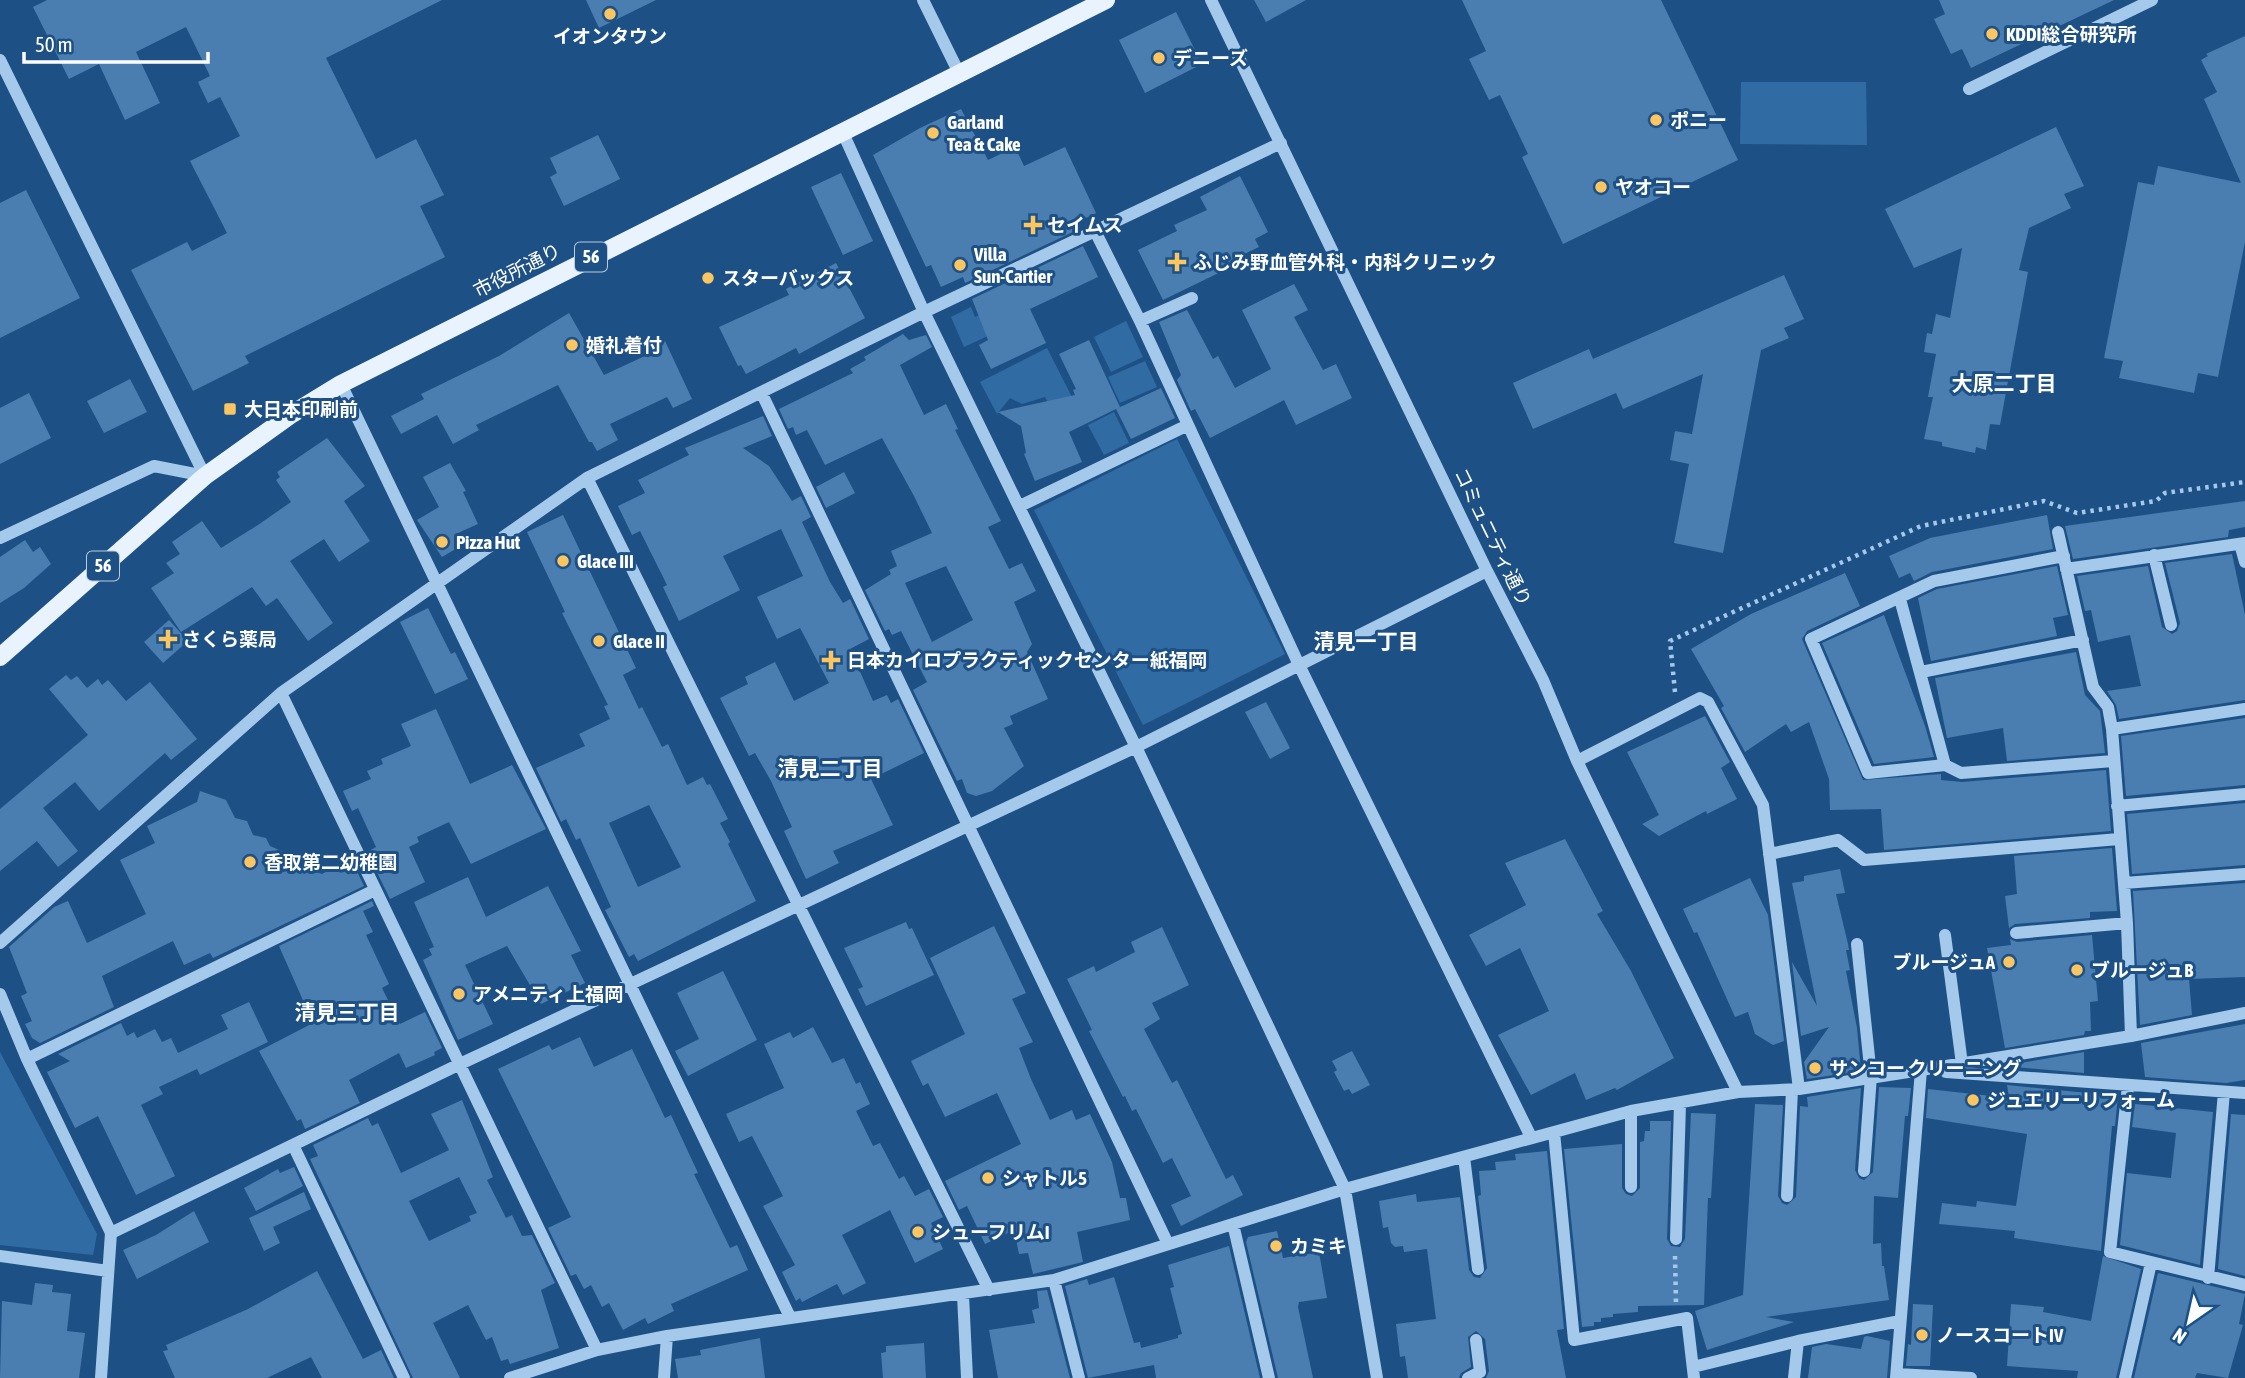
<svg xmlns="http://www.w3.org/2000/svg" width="2245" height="1378" font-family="'Asap Condensed','Noto Sans JP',sans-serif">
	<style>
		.green { fill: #306ca3 }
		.building { fill: #4a7eb1; fill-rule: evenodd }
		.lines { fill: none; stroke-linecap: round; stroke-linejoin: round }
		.path { stroke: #a4c9eb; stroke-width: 4.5; stroke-dasharray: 3.5 5; stroke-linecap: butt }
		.minor { stroke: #a4c9eb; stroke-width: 12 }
		.major { stroke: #e9f3fe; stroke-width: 18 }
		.poi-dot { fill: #fbc562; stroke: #1d5186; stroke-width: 2.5 }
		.labels { text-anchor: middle; stroke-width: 6; stroke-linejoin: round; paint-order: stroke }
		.shield { fill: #1d5186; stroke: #bbcbdb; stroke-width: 2 }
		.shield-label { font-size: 18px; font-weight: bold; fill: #fff }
		.poi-label { font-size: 19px; font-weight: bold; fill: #fff; stroke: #1d5186; text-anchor: start }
		.street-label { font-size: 19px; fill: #fff; stroke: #1d5186 }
		.neighbourhood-label { font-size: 21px; font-weight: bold; fill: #fff; stroke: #1d5186 }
	</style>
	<rect width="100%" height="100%" fill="#1d5186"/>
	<path class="green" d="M1741 82H1866L1867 145 1740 144Z
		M971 307 975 317 980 315 992 334 964 347 951 317Z
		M1126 321 1143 357 1111 372 1094 337Z
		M1047 348 1077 407 1049 405 1045 397 1022 404 1010 398 997 414 980 382Z
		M1145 361 1157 387 1120 403 1108 377Z
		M1114 412 1129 443 1104 455 1088 425Z
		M1177 439 1285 654 1143 725 1034 510Z
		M0 1052 97 1234 93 1255 0 1245Z"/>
	<path class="building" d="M47 0H442L326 58 376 159 416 139 444 195 420 206 445 257 245 356 249 363 193 391 131 270 187 242 192 251 227 233 190 161 240 136 220 97 208 103 198 82 210 76 186 27 136 52 160 103 125 120 99 64 69 79 33 7Z
		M586 0H656L599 28Z
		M1254 0H1306L1266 22Z
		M1462 0H1661L1738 160 1563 244 1522 157 1528 154 1500 95 1489 100 1469 59 1486 51Z
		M1939 0H2114L1971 68 1962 49 1951 54 1934 19 1945 14Z
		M1176 12 1202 64 1145 93 1119 40Z
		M2245 36V242L2218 377 2198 373 2194 393 2119 378 2123 361 2104 358 2138 182 2154 185 2158 166 2241 183 2204 99 2217 92 2201 60 2208 56 2206 54Z
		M961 109 988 160 1015 147 1024 166 1065 147 1096 213 1072 225 1075 231 965 283 963 277 941 287 931 265 926 267 873 155 920 128Z
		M2056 127 2084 186 2064 194 2071 208 2029 228 2019 270 2028 272 2000 425 1990 424 1986 450 1976 447 1975 453 1942 446V442L1924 439 1933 397H1928L1936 354 1924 352 1927 333 1932 334 1936 314 1950 318 1962 248 1914 268 1885 209Z
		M598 135 620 179 564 206 550 177 557 173 550 158Z
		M841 173 873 241 843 255 811 187Z
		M1240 176 1268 232 1255 239 1259 247 1232 260 1235 265 1163 300 1138 250 1177 231 1174 225 1207 210 1200 197Z
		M26 190 80 298 0 338V203Z
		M1083 246 1098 277 1030 309 1046 343 991 369 979 345 988 340 972 299Z
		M836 263 865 318 799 354 796 348 746 374 741 365 738 366 719 327 789 295 786 289Z
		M1784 275 1804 319 1784 328 1789 338 1761 350 1723 553 1674 543 1689 464 1670 460 1675 431 1692 434 1703 374 1623 409 1616 393 1533 429 1513 383 1589 349 1593 359Z
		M1294 284 1308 310 1294 317 1323 370 1336 364 1352 398 1296 425 1284 400 1210 438 1195 409 1191 411 1177 380 1181 375 1159 322 1187 310 1213 359 1218 356 1235 388 1271 369 1242 310Z
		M569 313 604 375 647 355 645 352 665 341 692 399 673 408 667 397 610 424 618 440 597 451 592 442H589L558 385 476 425 479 430 453 444 437 415 401 434 391 416 424 399 421 394 499 356Z
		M903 334 909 340 926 335 932 347 900 365 924 415 946 404 958 429 955 430 1001 521 988 527 1009 569 1022 563 1036 591 1014 602 1032 644 1027 652 1048 699 1010 716 1013 724 1004 728 1024 766 992 791 976 796 967 793 962 779 957 781 913 690 927 682 901 631 892 635 889 629 885 631 865 590 891 574 889 570 897 566 891 551 932 533 914 496 882 438 825 465 807 430 796 435 793 427 788 429 779 409 853 373 850 369 866 360 864 357ZM946 566 973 620 932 642 905 583Z
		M1089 340 1120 407 1069 432 1082 462 1035 481 1024 454 1026 453 1021 426 998 412 1075 395 1073 390 1076 389 1059 354Z
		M130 379 147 412 104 433 87 401Z
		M1161 388 1175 418 1131 439 1116 409Z
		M29 393 51 438 0 464V408Z
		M763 416 772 436 743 448 769 466 792 501 801 496 811 517 802 522 830 582 843 603 850 599 869 639 850 649 873 701 887 695 891 703 898 699 924 753 871 779 893 825 833 851 839 863 806 879 784 831 792 827 771 781 755 753 749 756 720 698 748 684 745 677 775 662 794 701 829 683 800 628 777 639 757 597 803 576 781 529 723 556 740 590 679 621 663 587 667 585 640 531 632 535 618 506 645 493 638 480 689 455 685 448Z
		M327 438 365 486 344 501 370 541 339 562 324 539 290 561 333 623 308 641 277 598 266 606 252 587 181 632 151 588 174 573 166 563 180 554 172 542 202 521 221 548 258 525 291 502 276 480 280 477 277 472Z
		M450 463 466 491 463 492 478 524 458 533 464 544 442 557 417 520 439 507 423 477Z
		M844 472 855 493 826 508 816 487Z
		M2245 501V527L2229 530 2228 537 2073 559 2065 526Z
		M563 515 636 668 623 675 639 709 642 707 662 747 668 744 687 785 703 777 707 785 710 784 728 819 720 823 730 842 728 844 756 901 638 961 634 954 629 957 605 910 611 907 580 838 576 840 566 819 561 822 536 768 585 746 579 734 610 719 604 706 608 705 562 613 565 612 527 532ZM649 805 681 867 638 887 609 823Z
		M2047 515 2053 549 1932 572 1914 581 1910 573 1899 578 1889 556 1930 538Z
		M25 540 33 552 40 547 51 564 24 588 0 603V557Z
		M2232 554 2245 615V700L2119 719 2116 705 2107 691 2141 686 2130 635 2098 642 2091 610 2085 611 2077 576 2148 566 2162 627 2172 634 2177 631 2180 623 2165 563Z
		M2057 566 2068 615 2053 618 2057 636 1931 661 1918 598 1937 589Z
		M1845 573 1860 606 1807 631 1802 639 1863 780 1941 774V780L1962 782 2106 770 2111 831 1884 850 1881 809 1830 810 1829 779 1809 722 1791 732 1786 724 1745 752 1721 708 1724 706 1691 649 1751 614Z
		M428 608 451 654 455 652 468 679 435 694 400 622Z
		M1884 615 1925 726 1934 757 1874 764 1822 643Z
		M169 620 188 641 163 663 144 642Z
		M2076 652 2085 695 2100 711 2105 753 2007 761 2003 728 1947 738 1935 678Z
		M66 675 71 680 77 676 87 688 98 679 102 685 108 680 126 701 150 682 197 739 171 760 165 753 99 811 75 782 43 808 78 851 58 867 37 841 0 871V809L88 735 49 689Z
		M1266 702 1290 748 1270 759 1245 712Z
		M436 709 470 784 512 765 546 829 471 864 449 822 417 837 419 842 409 847 425 882 390 899 367 852 376 847 358 808 352 811 343 791 371 779 367 771 383 764 381 759 411 746 401 724Z
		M1705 716 1730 762 1721 768 1737 799 1707 814 1706 811 1659 836 1642 824 1659 815 1627 752Z
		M2245 718V785L2126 796 2121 736Z
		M200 791 226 800 235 818 247 821 253 835 266 838 270 846 293 856 298 865 322 874 351 859 364 886 213 958 210 953 184 965 173 941 102 976 114 1007 40 1043 32 1038 25 1024 32 1021 21 996 27 993 9 947 54 907 68 901 87 943 146 914 120 860 155 843 147 826 197 802Z
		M2245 803V865L2132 874 2127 814Z
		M1565 839 1603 911 1597 914 1631 971 1674 1058 1617 1090 1615 1088 1586 1100 1575 1073 1531 1095 1498 1035 1549 1011 1520 948 1486 966 1469 935 1526 905 1505 863Z
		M2112 848 2117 911 2090 912V918L2015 924 2009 928 2005 896 2017 894 2014 856Z
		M1840 869 1845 893 1836 894 1848 944 1849 950H1846L1850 970 1846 971 1857 1028 1861 1071 1807 1079 1804 1062 1829 1027 1801 1036 1792 962 1817 1006 1792 883 1804 881V876Z
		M468 877 486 917 548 886 581 951 571 955 585 983 541 1004 507 946 465 965 493 1024 458 1040 423 960 432 955 429 949 434 947 414 902Z
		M1750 878 1768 915 1784 1041 1773 1045 1755 1034 1748 1012 1735 1017 1697 932 1694 933 1683 909Z
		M2245 883V977L2189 979 2192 1015 2140 1025 2133 891Z
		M372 901 374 906 363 911 373 932 366 935 389 984 382 988 400 1024 425 1012 442 1048 434 1052 435 1055 406 1068 399 1053 349 1080 360 1103 305 1129 301 1119 297 1121 259 1051 313 1023 279 946Z
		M906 922 909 929 912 928 934 975 866 1006 858 989 863 987 844 948Z
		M994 926 1026 993 1012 999 1033 1042 1019 1048 1031 1079 1050 1120 1072 1110 1076 1120 1090 1114 1112 1162 1120 1198H1126L1130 1220 1077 1232 1083 1262 1033 1274 1028 1253 1019 1254 1014 1230 985 1244 967 1206 959 1210 945 1181 1021 1144 997 1093 945 1117 928 1083 923 1086 911 1061 965 1034 930 958Z
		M1162 927 1189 985 1152 1003 1160 1019 1144 1029 1172 1083 1177 1080 1226 1179 1233 1175 1243 1195 1181 1226 1171 1205 1191 1196 1172 1158 1163 1163 1136 1109 1132 1111 1125 1096 1123 1097 1089 1031 1092 1030 1067 979 1094 966 1096 972 1135 952 1131 942Z
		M2092 935 2098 1001 2090 1002 2091 1031H2085L2084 1035 2005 1048 1987 948 2011 945 2010 939 2017 942Z
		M723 971 757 1040 688 1076 675 1051 699 1039 677 993Z
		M249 1002 268 1042 200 1075 197 1069 159 1087 163 1094 141 1105 175 1176 136 1195 98 1116 75 1128 47 1072 70 1061 58 1054 121 1023 127 1036 134 1032 137 1038 155 1029 162 1042 171 1038 178 1053 228 1029 221 1015Z
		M2245 1024V1080L2226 1083 2145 1077 2141 1043Z
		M813 1027 832 1063 844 1058 856 1084 860 1082 870 1104 856 1111 873 1146 880 1143 899 1179 904 1176 915 1196 929 1189 943 1217 931 1223 943 1249 915 1263 890 1210 842 1235 866 1283 843 1295 837 1284 802 1302 800 1298 796 1301 782 1272 795 1265 763 1206 783 1196 752 1136 739 1142 726 1114 784 1088 764 1044 790 1032 793 1038Z
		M580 1037 594 1067 632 1049 665 1118 671 1115 698 1173 694 1174 730 1248 737 1245 748 1270 671 1304 674 1311 648 1324 645 1318 623 1330 609 1303 602 1307 591 1285 584 1289 576 1274 571 1276 548 1228 571 1217 498 1069 549 1045 552 1050Z
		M1352 1051 1370 1085 1352 1094 1349 1089 1344 1091 1334 1072 1337 1070 1332 1061Z
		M2084 1052V1073L2003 1066Z
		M2007 1085 2118 1096 2115 1126H2112L2101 1251 2014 1238 2015 1231 1939 1224 1942 1203 1976 1207 1977 1201 2016 1206 2027 1134 1926 1118 1928 1089 2009 1098Z
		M1879 1087 1911 1088 1908 1116H1905L1898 1198 1874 1196 1873 1244 1881 1243 1882 1266H1884L1889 1300 1766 1317 1794 1322 1707 1350 1695 1311 1743 1295 1755 1104 1783 1105 1778 1196 1782 1203 1787 1205 1796 1197 1800 1106 1808 1107 1807 1097 1861 1088 1855 1170 1859 1178 1864 1180 1873 1172Z
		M462 1100 493 1177 487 1180 506 1218 512 1215 522 1236 532 1235 555 1283 541 1290 559 1348 510 1364 508 1359 501 1361 492 1337 486 1340 468 1305 433 1323 460 1378H413L310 1159 318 1156 313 1145 368 1118 372 1126 378 1123 401 1173 449 1150 431 1114ZM459 1177 477 1213 469 1216 471 1221 429 1241 409 1201Z
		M2135 1104 2213 1112 2200 1265 2120 1245 2127 1173 2171 1178 2176 1133 2132 1127Z
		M1691 1113 1716 1114 1711 1198H1708L1704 1305 1638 1306V1312L1613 1314V1317L1601 1318V1322H1594V1326L1582 1327 1564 1149 1622 1144V1188L1626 1194 1632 1196 1640 1188V1142L1644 1141 1645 1131H1650V1121H1671L1667 1239 1671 1246 1680 1247 1685 1239Z
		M2231 1114 2245 1115V1276L2218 1269Z
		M1547 1151 1564 1329 1557 1330 1566 1378H1486L1489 1371 1485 1339 1476 1331 1468 1337 1471 1367 1461 1373 1459 1378H1408L1405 1356 1400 1357 1396 1324 1436 1319 1427 1249 1404 1252 1403 1246 1395 1247 1391 1243 1388 1227 1383 1228 1379 1201 1416 1194 1417 1202 1460 1197 1469 1270 1474 1277 1480 1278 1487 1268 1478 1196 1481 1195 1479 1171 1496 1170 1495 1162 1516 1160 1515 1154Z
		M294 1167 303 1186 256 1211 244 1188 278 1169 280 1173Z
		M304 1192 311 1209 273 1227 280 1243 264 1251 249 1218Z
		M194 1211 209 1242 137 1279 123 1250 156 1235Z
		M1277 1231 1283 1258 1319 1252 1327 1298 1299 1302 1298 1307 1313 1378H1278L1246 1242 1248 1237Z
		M1229 1246 1260 1378H1156L1154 1365 1088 1378 1065 1286 1087 1279 1089 1285 1114 1277 1134 1343 1140 1342 1141 1348 1178 1338V1335L1182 1334 1170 1288 1174 1287 1168 1265Z
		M2103 1256 2141 1269 2116 1378H2077L2078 1371 2007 1366 2011 1304 2044 1307 2043 1312 2091 1321Z
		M317 1271 363 1359 381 1350 394 1378H322L311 1357 267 1378H175L163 1351 168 1350 166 1345 248 1309Z
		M2158 1273 2245 1294 2239 1324 2243 1325 2228 1378 2197 1373 2195 1378H2134Z
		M35 1283 53 1285 52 1292 71 1294 67 1331 85 1333 79 1378H0L2 1301 32 1305Z
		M1047 1290 1070 1378H998L989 1330 1035 1323 1032 1310 1039 1308 1037 1291Z
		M1913 1304 1933 1305 1930 1366H1906L1908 1344 1911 1345Z
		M1867 1336 1890 1341 1887 1378H1808L1812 1347 1826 1344 1861 1349 1864 1337Z
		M760 1338 765 1378H678L675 1359 701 1355 700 1350Z
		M924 1343 926 1378H883L881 1353 886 1352V1346Z"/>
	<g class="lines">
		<path class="path" d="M1675 692 1670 641 1921 526 2044 501 2077 513 2156 501 2165 493 2245 482
			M1675 1256 1676 1303"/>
		<path class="minor" d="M923 0 960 75
			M1211 0 1487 571 1543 680 1577 761 1738 1092
			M0 60 205 476
			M1969 89 2152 0
			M843 133 924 312 1136 747 1345 1189 1377 1378
			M1096 233 1140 321 1299 665 1531 1137
			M1140 321 1192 298
			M341 384 790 1317
			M762 394 1168 1244
			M587 478 989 1290
			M1020 506 1188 425
			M2058 532 2093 687 2108 707 2112 729 2127 923 2131 1036
			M0 538 154 466 205 476
			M2240 544 2245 562
			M2154 555 2171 625
			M2064 556 1934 581 1811 639 1868 773 1945 765 1961 773 2113 761
			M2066 569 2245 543
			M1900 599 1945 765
			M1921 672 2083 640
			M281 693 597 1350
			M2112 729 2245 709
			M1577 761 1700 698 1708 702 1763 805 1799 1089
			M2117 806 2245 794
			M1769 854 1838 840 1864 860 2119 839
			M2124 883 2245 874
			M2016 933 2127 923
			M1945 935 1962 1064
			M0 943 281 693 587 478 924 312 1281 143
			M1857 944 1871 1076 1864 1171
			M0 994 27 1059 111 1233 101 1378
			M27 1059 375 890
			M1946 1072 2245 1093
			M2128 1086 2110 1252 2245 1285
			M1631 1111V1187
			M1554 1132 1574 1340 1687 1318 1694 1378
			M294 1147 404 1378
			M1464 1157 1478 1269
			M1787 1196 1792 1090
			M1233 1224 1269 1378
			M111 1233 460 1064 1136 747 1487 571
			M1676 1239 1680 1104
			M0 1256 108 1271
			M2208 1278 2224 1092
			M1054 1280 1079 1378
			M963 1295 967 1378
			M1693 1367 1798 1341 1900 1321
			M1897 1374 1971 1378
			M510 1378 597 1350 667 1336 1054 1280 1345 1189 1631 1111 1738 1092 1799 1089 1921 1070 2131 1036 2245 1013
			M664 1378 667 1336
			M1468 1378 1480 1372 1476 1340
			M1794 1378 1798 1341
			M1896 1378 1921 1070
			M2125 1378 2151 1263"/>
		<path class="major" d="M0 657 205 476 292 414 341 384 1106 0"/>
	</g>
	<g class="poi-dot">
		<circle cx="610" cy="14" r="7"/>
		<circle cx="1992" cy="34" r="7"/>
		<circle cx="1159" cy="58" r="7"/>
		<circle cx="1656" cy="120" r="7"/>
		<circle cx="933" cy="133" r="7"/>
		<circle cx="1601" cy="187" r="7"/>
		<path d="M1029.5 214.5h7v7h7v7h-7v7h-7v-7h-7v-7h7z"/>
		<path d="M1173.5 251.5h7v7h7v7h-7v7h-7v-7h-7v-7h7z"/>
		<circle cx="960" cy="265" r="7"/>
		<circle cx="708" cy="278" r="7"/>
		<circle cx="572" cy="345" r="7"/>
		<rect x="223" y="402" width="14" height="14" rx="3.5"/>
		<circle cx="442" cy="542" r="7"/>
		<circle cx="563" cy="561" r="7"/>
		<path d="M164.5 628.5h7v7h7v7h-7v7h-7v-7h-7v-7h7z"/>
		<circle cx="599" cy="641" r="7"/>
		<path d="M827.5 649.5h7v7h7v7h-7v7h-7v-7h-7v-7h7z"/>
		<circle cx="250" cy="862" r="7"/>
		<circle cx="2009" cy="962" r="7"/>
		<circle cx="2077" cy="970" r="7"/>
		<circle cx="459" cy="994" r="7"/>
		<circle cx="1815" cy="1068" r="7"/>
		<circle cx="1973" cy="1100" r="7"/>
		<circle cx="988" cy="1178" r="7"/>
		<circle cx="918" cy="1232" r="7"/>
		<circle cx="1276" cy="1246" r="7"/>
		<circle cx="1922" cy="1335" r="7"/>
	</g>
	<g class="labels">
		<g class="shield">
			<rect x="575" y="242.5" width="32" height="29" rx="5"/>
			<rect x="87" y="551.5" width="32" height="29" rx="5"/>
		</g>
		<g class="shield-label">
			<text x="591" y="263">56</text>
			<text x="103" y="572">56</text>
		</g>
		<g class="poi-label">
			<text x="2006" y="41">KDDI総合研究所</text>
			<text x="610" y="43" text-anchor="middle">イオンタウン</text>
			<text x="1173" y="65">デニーズ</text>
			<text x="1670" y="127">ポニー</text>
			<text x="947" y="129">Garland<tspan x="947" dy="22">Tea &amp; Cake</tspan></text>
			<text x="1615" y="194">ヤオコー</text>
			<text x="1047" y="232">セイムス</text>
			<text x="974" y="261">Villa<tspan x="974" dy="22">Sun-Cartier</tspan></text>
			<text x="1193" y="269">ふじみ野血管外科・内科クリニック</text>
			<text x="722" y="285">スターバックス</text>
			<text x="586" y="352">婚礼着付</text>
			<text x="244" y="416">大日本印刷前</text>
			<text x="456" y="549">Pizza Hut</text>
			<text x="577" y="568">Glace III</text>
			<text x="182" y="646">さくら薬局</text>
			<text x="613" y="648">Glace II</text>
			<text x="847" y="667">日本カイロプラクティックセンター紙福岡</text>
			<text x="264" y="869">香取第二幼稚園</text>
			<text x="1995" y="969" text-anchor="end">ブルージュA</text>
			<text x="2091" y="977">ブルージュB</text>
			<text x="473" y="1001">アメニティ上福岡</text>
			<text x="1829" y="1075">サンコー クリーニング</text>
			<text x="1987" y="1107">ジュエリーリフォーム</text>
			<text x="1002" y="1185">シャトル5</text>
			<text x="932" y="1239">シューフリムI</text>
			<text x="1290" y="1253">カミキ</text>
			<text x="1936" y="1342">ノースコートIV</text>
		</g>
		<g class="street-label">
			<text transform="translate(517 270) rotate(-27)" y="7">市役所通り</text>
			<text transform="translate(1493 537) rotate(64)" y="7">コミュニティ通り</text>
		</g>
		<g class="neighbourhood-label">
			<text x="2004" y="391">大原二丁目</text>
			<text x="1366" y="649">清見一丁目</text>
			<text x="830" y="776">清見二丁目</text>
			<text x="347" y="1020">清見三丁目</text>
		</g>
	</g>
	<g transform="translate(2189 1322) rotate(214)" stroke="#1d5186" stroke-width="5" paint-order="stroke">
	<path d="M0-5L12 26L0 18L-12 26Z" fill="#ffffff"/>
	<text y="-10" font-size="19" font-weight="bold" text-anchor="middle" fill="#ffffff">N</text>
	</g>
	<path d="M24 52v10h184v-10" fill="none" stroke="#ffffff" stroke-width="3.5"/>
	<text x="35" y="52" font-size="21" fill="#ffffff" stroke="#1d5186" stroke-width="5" paint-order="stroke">50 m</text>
</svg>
